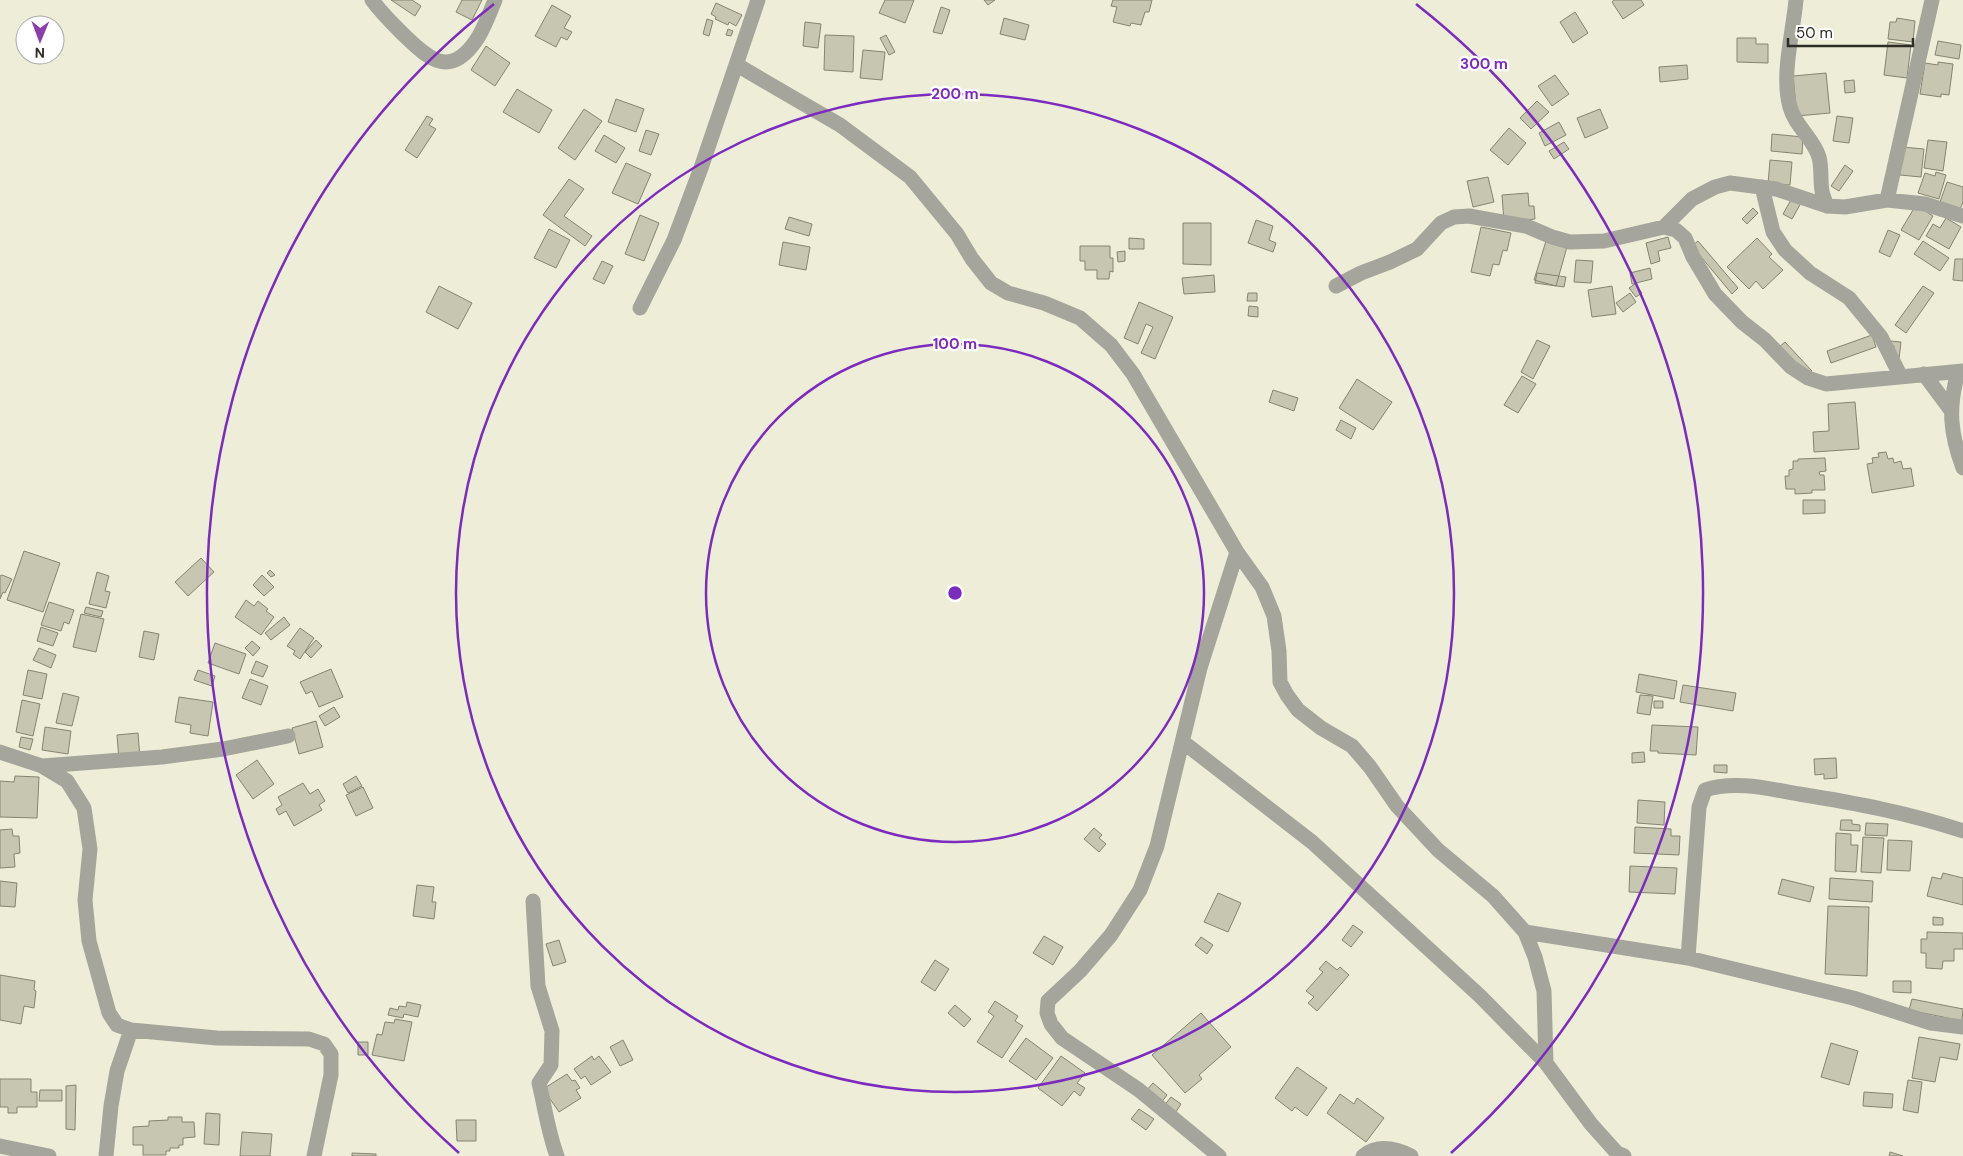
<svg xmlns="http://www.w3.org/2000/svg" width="1963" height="1156" font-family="'DM Sans',sans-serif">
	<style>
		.building { fill: #c7c6b1; stroke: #858471 }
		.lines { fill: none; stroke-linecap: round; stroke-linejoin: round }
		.street { stroke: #a6a59c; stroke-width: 15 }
		.ring { fill: none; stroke: #7b2cbf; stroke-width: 2.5 }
		.centre { fill: #7b2cbf; stroke: #fff; stroke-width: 2.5 }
		.ring-label { font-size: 15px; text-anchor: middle; font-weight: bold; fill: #7b2cbf; stroke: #fff; stroke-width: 4.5; stroke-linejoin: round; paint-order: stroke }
	</style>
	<rect width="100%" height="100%" fill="#eeeed8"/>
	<path class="building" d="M391 0H412L421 6 415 16Z
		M462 0H482L472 20 456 12Z
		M885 0H914L905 23 879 13Z
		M984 0H995L988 5Z
		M1113 0H1152L1149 12H1145L1141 25 1131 23 1130 26 1113 22 1117 7 1111 6Z
		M1614 0H1641L1644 5 1623 19 1612 2Z
		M716 3 742 15 736 26 729 22 728 25 715 19 716 17 711 14Z
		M552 5 571 16 564 28 572 32 567 40 561 37 556 47 535 36Z
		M941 7 950 10 942 34 933 32Z
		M1575 12 1588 33 1573 43 1560 22Z
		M1004 18 1029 25 1025 40 1000 34Z
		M1897 18 1915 21 1913 42 1888 39 1890 22H1896Z
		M707 19 713 21 709 36 703 34Z
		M805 22 821 24 818 48 803 46Z
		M728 29 733 31 731 36 726 35Z
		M825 35 854 36 853 72 824 70Z
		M886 35 895 52 889 55 880 38Z
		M1737 38H1756V44H1768V63L1737 62Z
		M1938 41 1961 45 1959 59 1935 55Z
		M1888 42 1911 45 1907 78 1884 75Z
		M486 46 510 63 495 86 471 70Z
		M863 50 885 52 882 80 860 78Z
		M1938 62 1953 64 1949 95 1941 94V97L1920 94 1925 63 1938 65Z
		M1687 65 1688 79 1660 82 1659 67Z
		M1826 73 1830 113 1797 116 1793 76Z
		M1555 75 1569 94 1552 106 1538 86Z
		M1854 80 1855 92 1845 93 1844 81Z
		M517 89 552 110 539 133 503 112Z
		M616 99 644 109 636 132 608 122Z
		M1537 101 1549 112 1531 129 1520 118Z
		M584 109 602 121 575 160 558 148Z
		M1600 109 1608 128 1585 138 1577 118Z
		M427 116 433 119 429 125 436 129 417 158 405 150Z
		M1837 116 1853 118 1849 143 1833 141Z
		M1559 122 1566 135 1545 146 1539 133Z
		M1509 128 1526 143 1508 165 1490 150Z
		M646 130 659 134 651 155 639 151Z
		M1772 134 1803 137 1802 154 1771 151Z
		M604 135 625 148 616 163 595 151Z
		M1928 140 1947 142 1943 171 1924 168Z
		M1564 142 1569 149 1554 159 1549 151Z
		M1902 147 1924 149 1921 177 1900 175Z
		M1770 160 1792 162 1790 185 1768 184Z
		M626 163 651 174 638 204 612 193Z
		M1845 165 1853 171 1839 191 1831 186Z
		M1936 172 1946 175 1939 199 1918 193 1925 173 1935 176Z
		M1488 177 1494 202 1473 207 1467 181Z
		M569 179 584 189 564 216 592 236 585 246 543 215Z
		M1947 182 1963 187V202L1959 212 1939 205Z
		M1528 193 1529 206H1534L1535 219 1504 222 1502 195Z
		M1792 198 1801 203 1792 219 1783 214Z
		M1916 205 1933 216 1919 240 1901 230Z
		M1753 208 1758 213 1747 224 1742 219Z
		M640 215 659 223 644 261 625 254Z
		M789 217 812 224 809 236 785 229Z
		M1946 218 1961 227 1949 249 1926 236 1933 224 1940 228Z
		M1256 220 1273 226 1269 240 1276 243 1273 252 1248 243Z
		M1183 223H1211V265L1183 264Z
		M1481 227 1511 233 1507 251 1503 250 1499 265 1493 264 1490 276 1471 272Z
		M549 229 570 240 556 268 534 258Z
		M1888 230 1900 235 1890 257 1879 252Z
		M1668 237 1671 248 1658 251 1660 261 1651 264 1646 243Z
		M1129 238 1144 239V249H1129Z
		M1757 238 1772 254 1769 257 1783 270 1763 289 1756 281 1749 289 1727 267Z
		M1546 241 1567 247 1556 286 1534 280Z
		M1698 241 1738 288 1732 294 1692 246Z
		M1923 241 1949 258 1940 271 1914 254Z
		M783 242 810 247 806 270 779 265Z
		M1080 246H1110V258H1113V272L1110 271 1109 279H1097V270H1085V261H1080Z
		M1125 251V261L1118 262 1117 252Z
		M1955 259H1963V281L1953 280Z
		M1576 260 1593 261 1591 283 1574 282Z
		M602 261 613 266 604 284 593 279Z
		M1650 268 1652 279 1632 284 1630 273Z
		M1537 273 1566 277 1564 287 1535 283Z
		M1214 275 1215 292 1184 294 1182 278Z
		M1635 284 1642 293 1636 297 1629 288Z
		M439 286 472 303 458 329 426 312Z
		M1612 286 1616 314 1592 317 1588 290Z
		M1923 286 1934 293 1906 333 1895 325Z
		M1248 293H1257V301H1247Z
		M1630 293 1636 302 1623 312 1616 303Z
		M1139 302 1173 317 1155 359 1141 353 1153 327 1146 324 1138 344 1124 338Z
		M1249 306 1258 307V317L1248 316Z
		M1872 335 1876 347 1831 363 1827 351Z
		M1537 340 1550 346 1533 379 1521 372Z
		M1890 341 1901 342 1899 359 1893 358 1894 346 1890 345Z
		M1785 342 1812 371 1806 376 1779 347Z
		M1522 376 1536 384 1518 413 1504 405Z
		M1357 379 1392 402 1373 430 1339 408Z
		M1273 390 1298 398 1294 411 1269 402Z
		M1855 402 1859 449 1814 452 1813 432 1829 431 1828 404Z
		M1341 420 1356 428 1351 439 1336 430Z
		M1886 452 1888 459 1893 458 1894 463 1901 461 1903 469 1911 468 1914 486 1872 493 1867 464 1873 463 1872 458 1879 457 1878 453Z
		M1825 458 1826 471 1819 472 1820 475H1824L1825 490H1812V493L1795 494V489H1786L1785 476H1789V470L1793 469V461H1798V459Z
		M1803 500H1825V513L1803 514Z
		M24 551 60 563 43 612 7 600Z
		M201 558 214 572 188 596 175 582Z
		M270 570 275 575 271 577 267 573Z
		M97 572 109 576 105 591 110 592 106 608 89 604Z
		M2 575 12 579 5 593 3 592 0 599V576Z
		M262 575 274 587 264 596 253 585Z
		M246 600 254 606 258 601 268 609 266 611 274 617 261 635 235 617Z
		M49 602 74 610 69 624 64 622 61 631 41 625Z
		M86 607 103 611 101 617 84 613Z
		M81 614 104 619 96 652 73 647Z
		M284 617 290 625 271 640 265 633Z
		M41 627 58 633 53 646 37 641Z
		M300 628 314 638 300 659 293 654 295 651 287 646Z
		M144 631 159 634 154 660 139 657Z
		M316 640 322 646 311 658 305 652Z
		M252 641 260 648 253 656 245 648Z
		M215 643 246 654 239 674 208 663Z
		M39 648 56 655 51 668 33 660Z
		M256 661 268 666 263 677 251 673Z
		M331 669 343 697 319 707 312 691 306 694 300 682Z
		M28 670 47 674 42 699 23 695Z
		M198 670 215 676 212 686 194 680Z
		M1639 674 1677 681 1674 699 1636 692Z
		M250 679 268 686 261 705 242 698Z
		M1683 685 1736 693 1733 711 1680 702Z
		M63 693 79 697 72 726 56 723Z
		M1640 695 1653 696 1650 715 1637 713Z
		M179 697 213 702 208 736 190 733 191 725 175 722Z
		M22 700 40 704 33 736 16 732Z
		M1654 701H1663V708H1654Z
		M334 707 340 717 325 726 319 716Z
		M316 721 323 747 299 754 292 728Z
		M1652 725 1698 727 1696 755 1658 753V751H1650Z
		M45 727 71 731 68 754 42 750Z
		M138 733 140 758 119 760 117 735Z
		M21 737 33 739 30 750 19 747Z
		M1644 752 1645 762 1632 763V753Z
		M1836 758 1837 778 1824 779V774L1815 775 1814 759Z
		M257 760 274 784 253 799 236 775Z
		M1714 765H1727V773L1714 772Z
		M15 776 39 777 37 818 0 817V781L14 782Z
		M356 776 362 786 348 793 343 784Z
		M303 783 310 794 318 789 325 801 319 805 322 810 294 826 286 811 279 815 276 809 282 805 278 797Z
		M363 787 373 808 356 816 346 795Z
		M1638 800 1665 802 1664 825 1637 823Z
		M1841 820H1852V824L1860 825V831L1840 830Z
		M1866 823 1888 824 1887 836 1865 835Z
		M1635 827 1671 829V836H1680L1679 855 1634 853Z
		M1094 828 1102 835 1099 838 1106 844 1099 852 1084 839Z
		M12 829 13 836H19L20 853 14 854 15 867 0 868V830Z
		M1836 833 1851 834V845H1858L1856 872 1835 871Z
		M1863 837 1884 838 1881 873 1861 872Z
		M1888 840 1912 841 1910 871 1887 870Z
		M1630 866 1677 868 1675 894 1629 892Z
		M1943 873 1963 878V905L1927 896 1932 877 1941 879Z
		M1830 878 1873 881 1872 902 1829 899Z
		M1782 879 1814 887 1810 902 1778 894Z
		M0 881 17 883 15 907 0 906Z
		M417 885 434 887 432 902H436L434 919 413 916Z
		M1218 893 1241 903 1228 932 1204 922Z
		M1828 906 1869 907 1867 976 1825 974Z
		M1933 917 1943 918V925H1933Z
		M1353 925 1363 932 1351 947 1342 940Z
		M1927 932 1963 933V949H1954V961H1943L1942 969 1926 968V953H1921V939H1927Z
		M1044 936 1063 947 1053 965 1033 953Z
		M1201 937 1213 945 1207 954 1195 945Z
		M559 940 566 962 553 966 546 944Z
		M935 960 949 969 935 991 921 982Z
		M1326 961 1337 970 1340 967 1349 975 1317 1011 1308 1003 1314 997 1306 991 1323 972 1319 969Z
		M0 975 35 981 34 990 36 991 34 1008 24 1006 21 1024 0 1020Z
		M1893 981H1911V993L1893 992Z
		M1912 999 1963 1009 1962 1021 1909 1010Z
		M995 1001 1018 1016 1015 1021 1023 1026 1002 1058 977 1042 994 1016 988 1012Z
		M407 1002 421 1005 418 1017 404 1014 403 1018 388 1015 390 1008 398 1010 399 1006 406 1007Z
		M955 1005 971 1019 964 1027 948 1013Z
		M1201 1013 1231 1047 1199 1075 1202 1079 1185 1093 1152 1055Z
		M395 1019 412 1022 404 1061 372 1055 377 1034 382 1035 385 1022 394 1023Z
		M1919 1037 1960 1044 1957 1060 1940 1057 1935 1082 1912 1078Z
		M1026 1038 1053 1058 1036 1080 1009 1061Z
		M623 1040 633 1060 620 1066 610 1047Z
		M358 1042H368V1055H358Z
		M1831 1043 1858 1051 1849 1085 1821 1077Z
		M592 1056 594 1060 599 1056 611 1072 591 1085 585 1076 581 1079 574 1069Z
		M1061 1056 1085 1073 1077 1083 1085 1088 1080 1096 1074 1091 1062 1106 1038 1088Z
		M1297 1067 1327 1088 1307 1116 1295 1107 1292 1111 1275 1098Z
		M567 1074 572 1081 575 1080 580 1088 576 1090 581 1098 559 1112 543 1089Z
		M0 1079H31V1092H37V1107H17V1113H8V1107H0Z
		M1908 1080 1922 1082 1918 1113 1903 1110Z
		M1153 1083 1167 1095 1161 1103 1146 1091Z
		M76 1085 75 1130 66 1129V1086Z
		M40 1090H62V1101H39Z
		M1864 1092 1893 1094 1892 1108 1863 1106Z
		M1340 1094 1354 1104 1357 1098 1384 1118 1366 1142 1327 1113Z
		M1171 1097 1181 1104 1174 1115 1163 1107Z
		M1139 1109 1154 1119 1146 1130 1131 1119Z
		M206 1113 220 1114 219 1145 204 1144Z
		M168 1117H182V1122H194L195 1137 183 1138V1145H179V1148H170V1151H166V1155H143V1145H133V1127L149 1126V1121L168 1120Z
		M456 1120H476V1141H457Z
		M242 1132 272 1134 270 1156H240Z
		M1890 1152 1903 1156H1889Z
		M352 1153 376 1154V1156H352Z"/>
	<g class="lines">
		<path class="street" d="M372 0C382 14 394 25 406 37 430 60 450 77 475 42 484 30 489 14 495 0
			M1796 0C1793 33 1781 75 1790 107 1795 126 1813 138 1819 157 1822 168 1820 180 1822 191 1823 196 1825 201 1827 206
			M737 65 840 125 910 177 957 234 972 259 991 283 1008 293 1044 303 1080 318 1111 345 1133 374 1237 552 1262 587 1274 616 1279 651 1280 682 1287 695 1298 710 1321 728 1352 746 1370 767 1397 806 1438 850 1493 896 1525 932 1535 957 1544 991 1546 1063
			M1762 187 1773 232 1785 250 1810 273 1849 298 1881 337 1901 377
			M1887 200 1932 0
			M1664 227 1692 199 1715 187 1730 183 1776 189 1827 206 1845 207 1887 200 1925 204 1963 216
			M1336 286 1361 273 1390 262 1417 249 1441 223 1454 217 1469 216 1526 226 1552 237 1570 242 1604 241 1664 227 1676 230 1685 238 1693 257 1715 294 1742 322 1765 340 1791 367 1808 378 1826 384 1963 371
			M640 308 674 240 701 168 758 0
			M1958 372C1948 408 1950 433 1963 468
			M1924 374 1950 409
			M1183 742 1312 842 1480 996 1546 1063 1591 1124 1617 1153 1624 1156
			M0 752 42 766 67 781 84 808 90 849 85 900 89 941 109 1013 117 1025 131 1030 217 1038 309 1039 324 1044 331 1054V1075L314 1156
			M42 766 162 757 223 749 288 736
			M533 901 538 986 552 1031 551 1065 539 1083C545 1108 548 1132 557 1156
			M1525 932 1688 958 1853 998 1931 1023 1963 1027
			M1688 958 1699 807 1705 790C1734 780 1770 789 1799 794 1855 803 1909 813 1963 831
			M0 1146 49 1156
			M106 1156 111 1106 117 1071 131 1030
			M1219 1156 1139 1090 1062 1038 1051 1024 1047 1013 1048 1001 1080 971 1111 935 1140 890 1157 846 1200 668 1237 552
			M1363 1156C1378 1144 1395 1148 1411 1156"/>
	</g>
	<g class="ring">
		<circle cx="955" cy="593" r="249"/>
		<circle cx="955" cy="593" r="499"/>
		<path d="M459 1153A748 748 0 0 1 494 4M1416 4A748 748 0 0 1 1451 1153"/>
	</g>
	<circle cx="955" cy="593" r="8" class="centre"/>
	<g class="ring-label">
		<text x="1484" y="69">300 m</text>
		<text x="955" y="99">200 m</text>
		<text x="955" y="349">100 m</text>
	</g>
	<g transform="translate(40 40) rotate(181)"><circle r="24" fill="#ffffff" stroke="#ababa8"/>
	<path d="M0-4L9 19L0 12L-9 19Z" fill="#8c3cac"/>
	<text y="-8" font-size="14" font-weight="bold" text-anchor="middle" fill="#2e2d25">N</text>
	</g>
	<path d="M1788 38v8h125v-8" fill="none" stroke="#2e2d25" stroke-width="2.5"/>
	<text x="1796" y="38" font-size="15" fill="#2e2d25" stroke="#ffffff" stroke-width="4" paint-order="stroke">50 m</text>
</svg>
